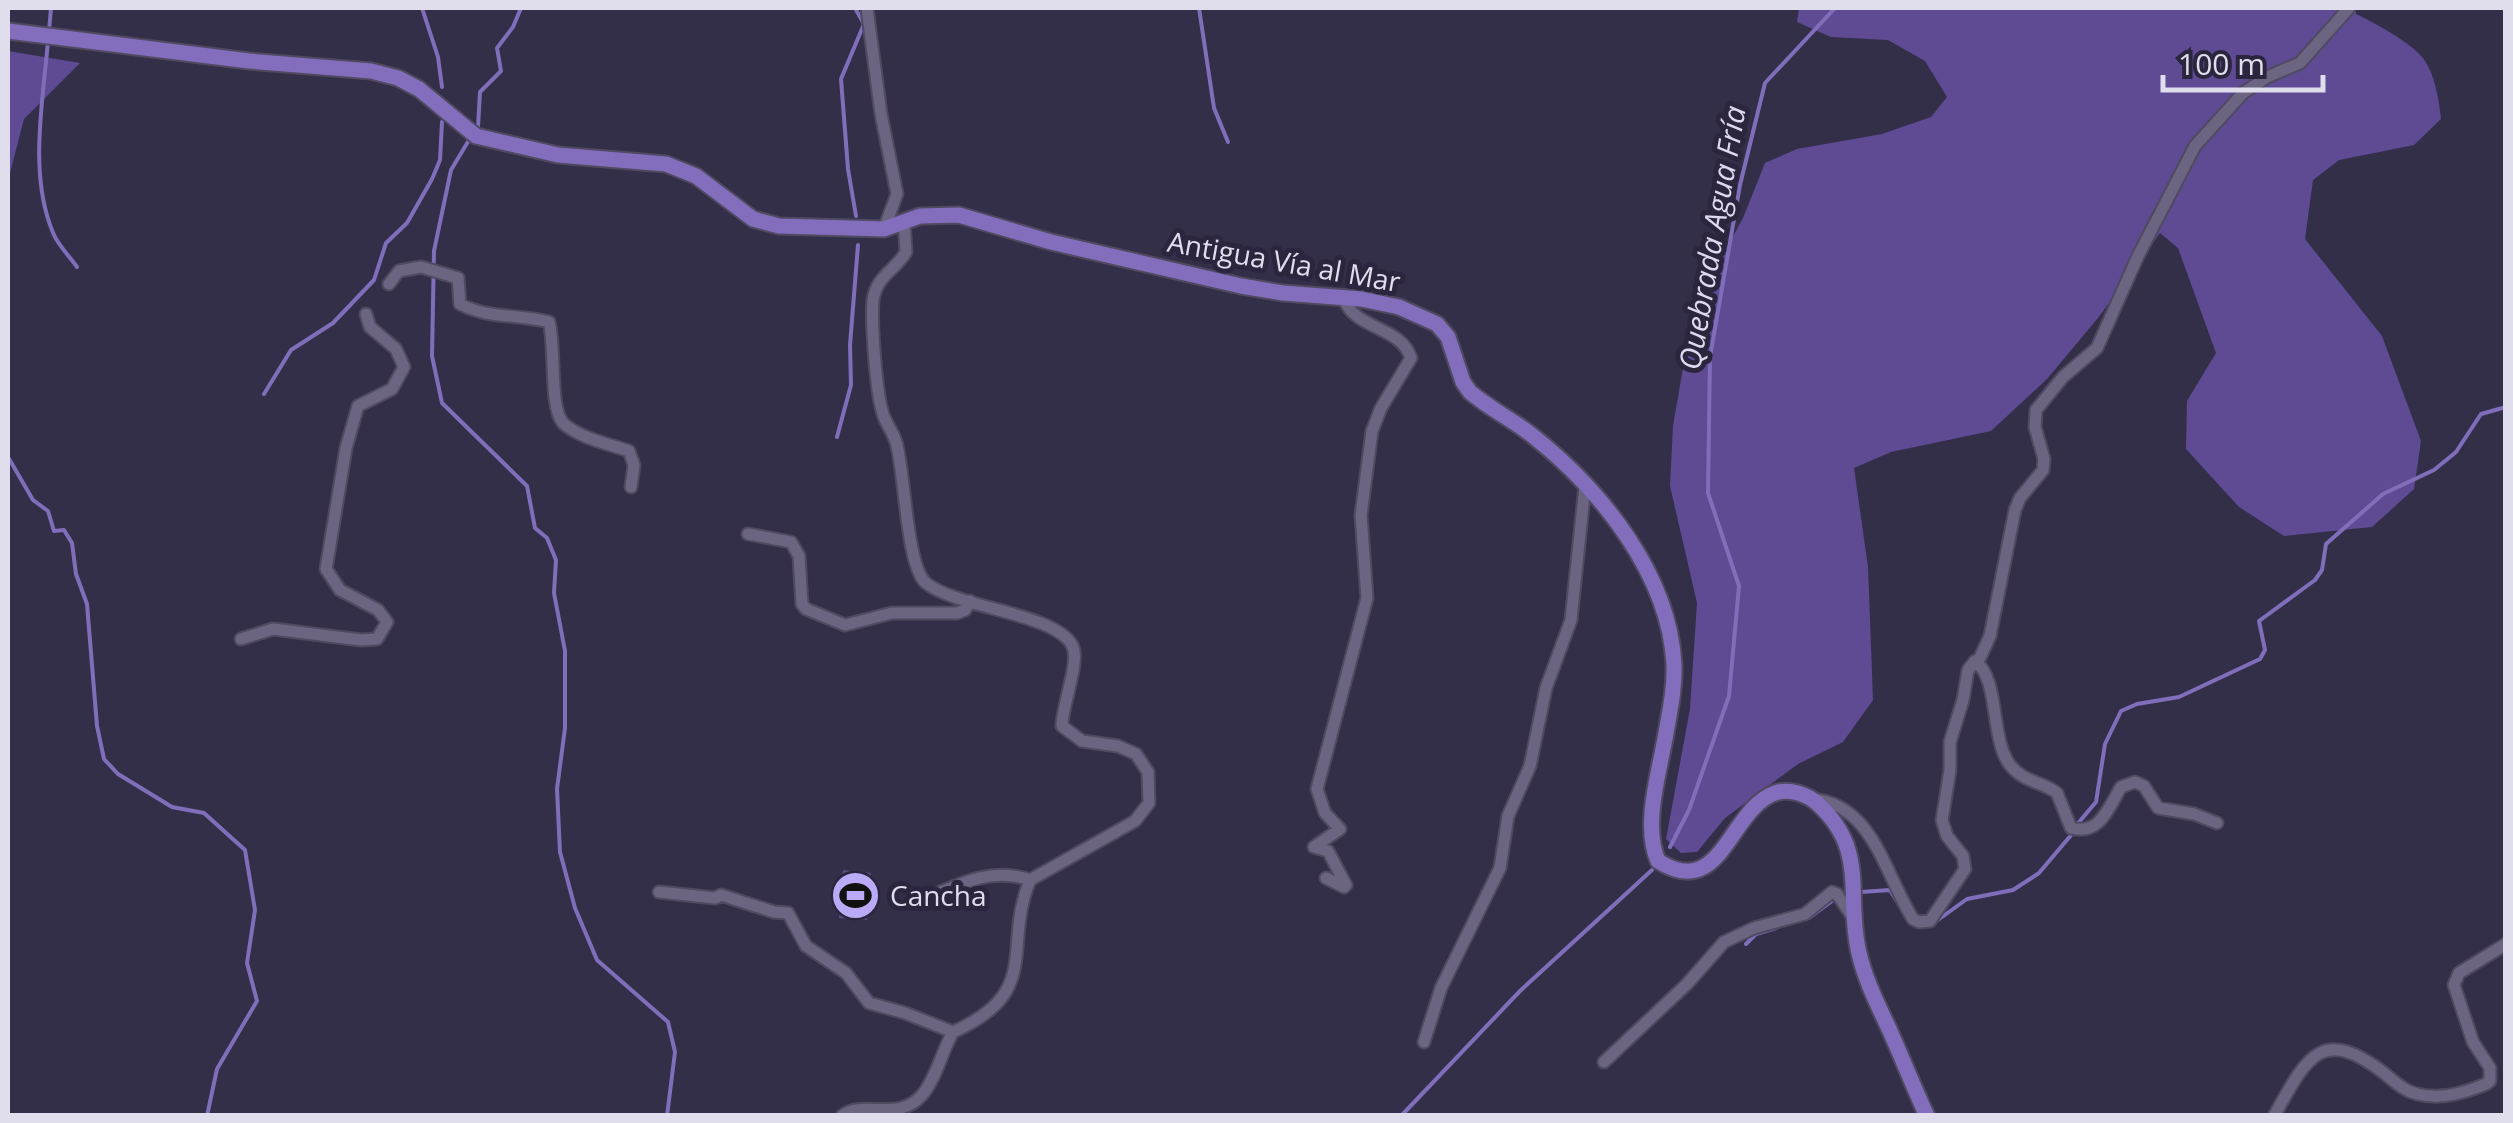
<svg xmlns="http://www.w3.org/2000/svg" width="2513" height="1123" font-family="'Open Sans',sans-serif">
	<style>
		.green { fill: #584d7d }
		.forest { fill: #5e4b94 }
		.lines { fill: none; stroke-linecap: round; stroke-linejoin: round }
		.stream { stroke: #816eba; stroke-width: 4 }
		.minor-casing { stroke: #4f4a60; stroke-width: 15 }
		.major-casing { stroke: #4f4a60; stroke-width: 19 }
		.minor { stroke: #6b6582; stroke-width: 11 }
		.major { stroke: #836ebe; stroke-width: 15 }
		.labels { text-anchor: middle; stroke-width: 10; stroke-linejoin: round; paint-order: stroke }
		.street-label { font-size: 28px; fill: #e0dded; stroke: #2b253e }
		.poi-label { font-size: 28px; fill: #e0dded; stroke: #2b253e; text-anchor: start }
		.water-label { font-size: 30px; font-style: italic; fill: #dddaef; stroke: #2b253e }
	</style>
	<rect width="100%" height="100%" fill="#342f49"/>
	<path class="green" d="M843 870 871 873 867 920 839 918Z"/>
	<path class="forest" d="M1799 8H2355L2356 14C2375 23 2410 42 2423 58 2435 74 2439 100 2441 119L2414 145 2339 160 2313 180 2305 239 2382 336 2421 441 2414 489 2372 527 2284 536 2239 507 2186 449 2187 401 2216 353 2178 248 2160 233 2098 318 2047 379 1991 431 1891 452 1854 468 1868 567 1873 700 1843 742 1798 764 1725 818 1697 852 1681 853 1666 839 1690 709 1697 603 1670 486 1673 426 1687 345 1705 288 1743 218 1765 163 1797 149 1882 134 1931 117 1947 97 1925 61 1888 40 1831 37 1797 22Z
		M8 51 80 63 24 119 8 181Z"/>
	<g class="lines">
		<path class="stream" d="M422 8 438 57 442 87
			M855 8 864 24 841 79 848 169 856 216
			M1199 8 1214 108 1228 142
			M49 31 51 8
			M48 41C43 102 28 176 54 235 59 246 70 257 77 267
			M478 127 480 92 501 71 497 48 513 27 521 8
			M469 140 451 170 434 251 432 356 442 403 527 486 535 528 547 538 556 560 554 593 565 651V728L557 789 560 852 575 908 597 960 668 1022 675 1052 667 1116
			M264 394 291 350 333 323 374 280 386 243 407 223 432 179 440 160 442 122
			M837 437 851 385 850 345 858 245
			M8 457 33 500 48 511 54 531 64 530 72 543 76 574 87 604 97 726 104 759 118 774 172 807 204 813 245 850 255 910 247 963 257 1001 217 1069 207 1116
			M2074 828 2096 802 2105 744 2121 711 2137 704 2179 697 2260 659 2265 650 2259 621 2315 580 2322 570 2326 544 2383 494 2434 470 2456 452 2481 414 2506 407
			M1670 847 1689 810 1729 696 1739 586 1708 493 1710 357 1740 185 1765 83 1835 8
			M1861 892 1890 890 1909 921
			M1809 918 1836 898
			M1935 922 1967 899 2013 890 2039 873 2072 834
			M1746 944 1756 934 1776 928
			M1401 1116 1520 991 1652 870"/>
		<defs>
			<path id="minor" d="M867 8 881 114 897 194 884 229
				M389 284 399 271 421 267 458 278 460 304C488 319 519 314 549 322 556 347 549 407 563 423 579 438 609 444 629 451L634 465 631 487
				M748 534 791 542 799 556 802 604 806 609 845 625 892 613H957L965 610 970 601
				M241 639 273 629 361 640 377 639 387 622 378 610 340 590 326 569 346 448 358 406 392 389 404 367 396 349 370 327 366 314
				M1978 662 1990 636 2015 510 2020 498 2043 470 2044 459 2035 427 2036 410 2063 377 2097 348 2138 256 2195 146 2243 93 2267 77 2300 63 2349 8
				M1811 799C1873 803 1885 875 1913 919L1919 922 1930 921 1965 869 1963 856 1947 836 1942 820 1950 770V742L1963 700 1968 670 1975 661C2000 679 1990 739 2010 765 2024 783 2042 781 2057 793L2071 828C2100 836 2109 807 2121 787L2135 782 2144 786 2158 808 2194 814 2217 823
				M1326 878 1344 887 1346 885 1328 851 1314 847 1340 829 1325 813 1317 789 1367 598 1361 515 1372 431 1381 408 1411 358C1401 326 1355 330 1344 299
				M659 892 715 898 721 895 774 912 788 913 806 946 846 973 869 1003 905 1013 953 1032
				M927 898C961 883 993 867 1030 880
				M1424 1042 1441 988 1500 868 1508 816 1530 766 1546 688 1571 620 1585 486
				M1604 1062 1687 984 1724 942 1754 928 1805 914 1832 892 1837 894 1854 919
				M842 1116C862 1099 898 1123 922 1095 936 1079 942 1051 953 1032 1043 992 1002 948 1030 880L1135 821 1149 803 1148 772 1136 754 1118 746 1082 741 1062 726C1062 705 1081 660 1072 645 1054 613 957 608 926 583 906 566 905 471 896 442 893 432 886 424 883 414 876 393 871 323 873 300 877 275 895 271 906 252L904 221
				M2274 1116C2307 1057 2321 1025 2384 1073 2395 1082 2404 1091 2417 1094 2441 1100 2464 1093 2486 1084L2490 1081V1068L2473 1042 2454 985 2459 973 2506 944"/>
			<path id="major" d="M8 31 249 61 371 71 398 78 419 89 476 136 558 155 666 164 696 176 753 219 779 226 884 229 920 216 959 215 1051 242 1241 286 1283 293 1361 299 1399 307 1437 324 1448 337 1463 382 1470 392C1490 409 1513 420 1533 436 1601 490 1669 574 1674 664 1675 687 1670 710 1666 733 1660 770 1642 825 1658 861 1722 902 1729 809 1775 793 1789 788 1807 794 1818 804 1869 851 1845 895 1859 953 1865 980 1879 1007 1890 1031 1903 1060 1914 1088 1927 1116"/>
		</defs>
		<use href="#minor" class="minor-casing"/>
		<use href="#major" class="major-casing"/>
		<use href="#minor" class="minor"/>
		<use href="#major" class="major"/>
	</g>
	<defs>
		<symbol id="stadium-disc" viewBox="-11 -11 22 22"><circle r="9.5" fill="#bbaaf6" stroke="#2b253e"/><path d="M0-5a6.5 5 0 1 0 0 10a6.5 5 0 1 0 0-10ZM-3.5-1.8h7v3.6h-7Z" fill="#111"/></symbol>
	</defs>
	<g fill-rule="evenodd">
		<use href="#stadium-disc" x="828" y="868" width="55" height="55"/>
	</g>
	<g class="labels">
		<g class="street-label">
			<text transform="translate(1284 262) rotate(10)" y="10">Antigua Vía al Mar</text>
		</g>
		<g class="poi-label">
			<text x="890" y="906">Cancha</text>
		</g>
		<g class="water-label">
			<text transform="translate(1713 238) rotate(-80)" y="10">Quebrada Agua Fría</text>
		</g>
	</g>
	<rect width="2513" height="1123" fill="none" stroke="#e0dded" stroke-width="20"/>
	<path d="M2163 75v15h160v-15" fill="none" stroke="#e0dded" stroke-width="5"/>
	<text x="2178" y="75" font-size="30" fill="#e0dded" stroke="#2b253e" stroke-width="8" paint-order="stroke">100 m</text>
</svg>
